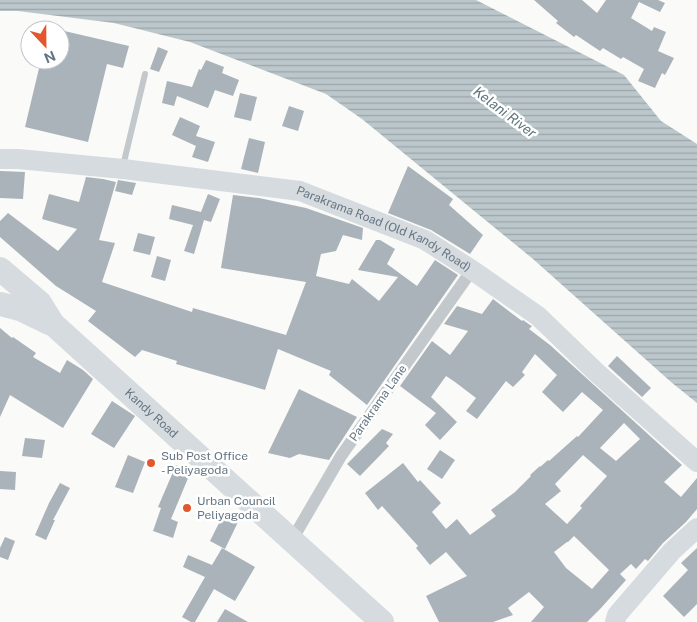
<svg xmlns="http://www.w3.org/2000/svg" width="697" height="622" font-family="'Public Sans',sans-serif">
	<style>
		.water { fill: url(#water-rules) }
		.building { fill: #aab3b9; fill-rule: evenodd }
		.lines { fill: none; stroke-linecap: round; stroke-linejoin: round }
		.lane { stroke: #c3c8cc; stroke-width: 6 }
		.street { stroke: #c3c8cc; stroke-width: 12 }
		.primary { stroke: #d6dbdf; stroke-width: 20 }
		.highway { stroke: #d6dbdf; stroke-width: 24 }
		.poi-dot { fill: #e4572e; stroke: #fff; stroke-width: 2 }
		.labels { text-anchor: middle; stroke-width: 5; stroke-linejoin: round; paint-order: stroke }
		.street-label { font-size: 12px; fill: #657683; stroke: #fff }
		.poi-label { font-size: 12px; fill: #657683; stroke: #fff; text-anchor: start }
		.water-label { font-size: 14px; font-style: italic; fill: #60757c; stroke: #fff }
	</style>
	<defs>
		<pattern id="water-rules" width="6" height="5" patternUnits="userSpaceOnUse" patternTransform="scale(1.25)"><rect width="6" height="5" fill="#bbc7cb"/><path d="M0 2.5h6" fill="none" stroke="#9ca6aa"/></pattern>
	</defs>
	<rect width="100%" height="100%" fill="#fafaf8"/>
	<path class="water" d="M0 0H476L624 75 661 121 697 144V403L671 382 533 259 362 119 326 94 190 42 114 23 18 11H0Z"/>
	<path class="building" d="M534 0H582L597 13 606 0H658L665 3 660 12 639 2 631 18 652 31 654 27 666 32 658 51 674 58 665 75 662 73 655 88 638 81 644 69 623 57 621 59 603 48 600 51 576 35 574 37 556 23 558 21Z
		M60 30 129 46 123 68 107 64 88 142 25 127 41 60H60Z
		M158 47 168 51 159 72 150 69Z
		M206 60 224 67 222 73 239 80 233 96 215 90 208 108 177 96 174 106 162 103 167 81 192 87 199 69 201 70Z
		M240 93 257 97 251 121 234 117Z
		M289 106 304 111 298 131 282 126Z
		M180 117 200 126 196 136 215 142 208 162 192 157 196 146 172 135Z
		M249 138 265 142 258 173 241 169Z
		M408 166 453 199 449 205 483 235 470 254 431 230 388 213Z
		M0 171 25 172 23 199 0 198Z
		M86 177 103 179 116 182 99 240 115 243 102 282 192 312 193 308 286 335 306 282 221 268 233 195 259 198 306 208 363 228 362 240 343 235 336 251 321 254 316 276 349 284 352 279 379 301 398 277 358 270 376 240H380L395 249 387 264 417 286 435 260 458 275 367 405 329 375 331 371 278 349 265 390 176 364 177 361 142 350 135 357 88 321 96 311 56 286 0 237V221L8 213 58 251 77 229 42 219 49 194 79 202Z
		M118 180 136 183 132 195 115 191Z
		M208 194 220 199 211 222 204 220 194 254 184 251 193 225 169 219 172 205 201 212Z
		M138 233 155 237 150 255 133 251Z
		M157 256 171 260 165 281 151 277Z
		M493 299 522 321 523 320 530 325 532 326 529 329 550 345 682 465 664 482 681 497 697 478V509L686 522 663 543 648 561 645 559 636 569 631 564 620 574 626 580 601 608 587 622H531L544 607 529 592 508 608 513 615 493 622H439L426 596 467 576 446 552 430 565 416 548 418 546 382 506 378 510 365 493 403 463 418 482 420 480 441 503 432 512 446 529 457 519 470 535 496 516 491 510 515 492 531 476 530 475 540 466V467L548 460 549 461 577 436 578 437 603 410 582 392 563 412 542 392 557 375 535 354 522 372 525 375 513 387 506 381 477 419 466 411 476 398 455 382 446 376 431 397 457 422 440 440 425 425 436 413 400 386 432 341 450 355 468 331 444 324 457 306 482 314ZM624 423 640 439 616 461 600 448ZM583 455 607 476 580 506 582 508 567 524 545 504 561 491 555 484ZM574 536 609 570 592 589 566 568 554 552 567 542H568Z
		M0 328 12 338 13 337 36 353 33 357 60 373 67 360 83 370 93 379 63 428 10 395 0 417Z
		M617 356 651 388 642 397 608 366Z
		M299 389 357 417 329 460 299 454 290 458 268 453Z
		M112 401 135 416 114 448 91 434Z
		M382 429 393 434 386 443 389 446 360 476 347 464Z
		M25 438 45 440 42 458 22 456Z
		M440 450 455 460 442 479 427 469Z
		M128 455 145 462 133 493 115 487Z
		M176 465 191 471 171 519 178 522 173 538 153 531 161 508 158 507Z
		M0 471 16 472 15 490 0 489Z
		M60 483 70 488 53 520H55L46 540 35 535 49 503Z
		M223 515 238 522 225 549 210 541Z
		M5 537 15 541 8 560 0 557V548Z
		M222 548 255 567 235 601 214 589 195 622H191L182 617 205 577 183 567 188 555 212 565Z
		M697 548V604L684 617 663 596 688 570 681 563Z
		M225 609 248 622H217Z"/>
	<g class="lines">
		<path class="lane" d="M123 166 145 74"/>
		<path class="street" d="M292 540 341 456 472 270"/>
		<g class="primary">
			<path id="s1" d="M0 159H18L123 169 300 191 425 240 472 270 538 316 596 372 697 462"/>
			<path d="M615 622 617 615 672 551 697 528"/>
		</g>
		<g class="highway">
			<path id="s2" d="M0 269 40 303 53 324 382 622"/>
			<path d="M0 304 20 309 49 323"/>
		</g>
	</g>
	<g class="poi-dot">
		<circle cx="151" cy="463" r="5"/>
		<circle cx="187" cy="508" r="5"/>
	</g>
	<g class="labels">
		<g class="street-label">
			<text dy="4" stroke="none"><textPath href="#s1" startOffset="394">Parakrama Road (Old Kandy Road)</textPath></text>
			<text transform="translate(378 403) rotate(-55)" y="4">Parakrama Lane</text>
			<text dy="4" stroke="none"><textPath href="#s2" startOffset="210">Kandy Road</textPath></text>
		</g>
		<g class="poi-label">
			<text x="161" y="460">Sub Post Office<tspan x="161" dy="14">- Peliyagoda</tspan></text>
			<text x="197" y="505">Urban Council<tspan x="197" dy="14">Peliyagoda</tspan></text>
		</g>
		<g class="water-label">
			<text transform="translate(505 112) rotate(37)" y="5">Kelani River</text>
		</g>
	</g>
	<g transform="translate(45 45) rotate(158)"><circle r="24" fill="#ffffff" stroke="#c1c8cd"/>
	<path d="M0-4L9 19L0 12L-9 19Z" fill="#e4572e"/>
	<text y="-8" font-size="14" font-weight="bold" text-anchor="middle" fill="#657683">N</text>
	</g>
</svg>
